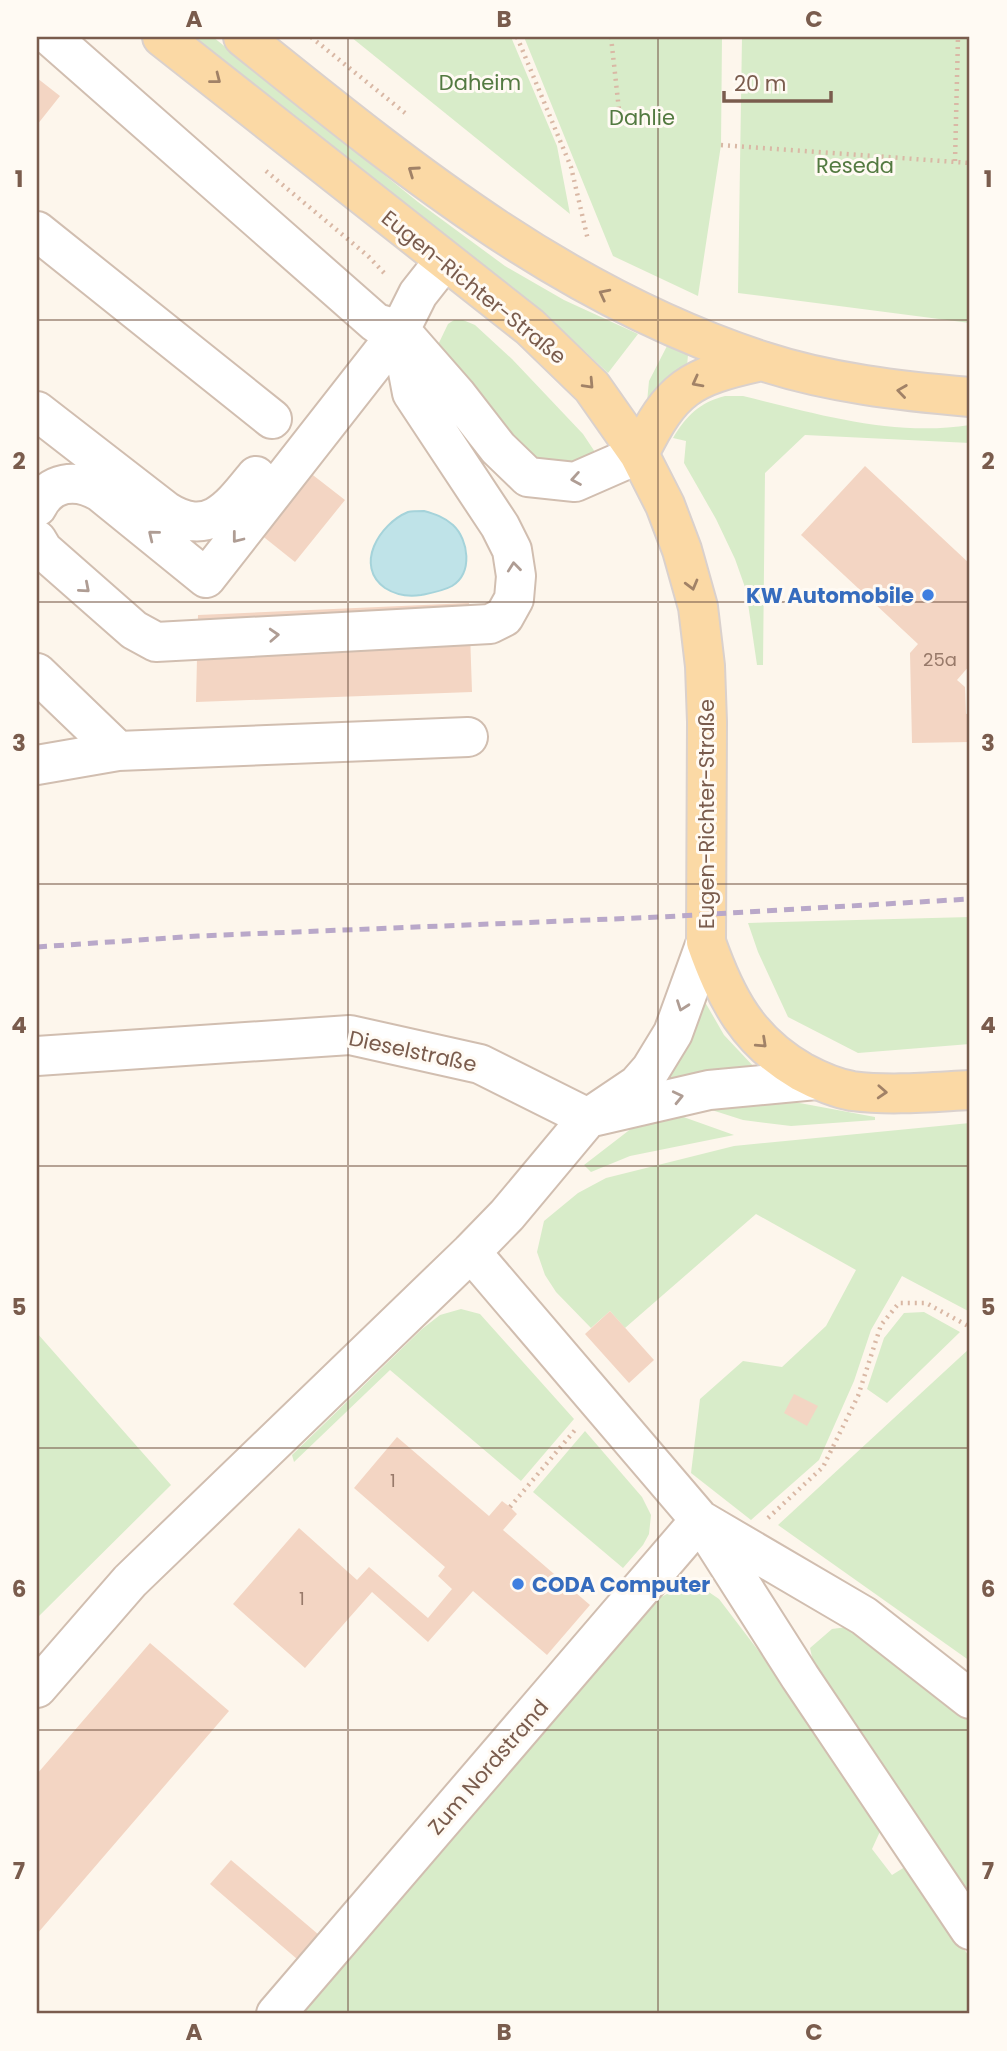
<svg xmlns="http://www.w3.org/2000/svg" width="1007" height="2051" font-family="Poppins,sans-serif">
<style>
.green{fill:#d8ecc9}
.water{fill:#bfe3e8;stroke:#a5d3da;stroke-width:2}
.building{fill:#f3d5c3}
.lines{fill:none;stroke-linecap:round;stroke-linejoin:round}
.minor-casing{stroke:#d1beb0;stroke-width:42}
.major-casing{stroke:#dad1cd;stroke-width:42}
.path{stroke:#d9b8a5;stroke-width:4.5;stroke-dasharray:2 5;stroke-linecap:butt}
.minor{stroke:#fff;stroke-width:38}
.major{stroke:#fbd9a5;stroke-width:38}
.rail{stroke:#b9a8c9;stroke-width:5;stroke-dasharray:10 7;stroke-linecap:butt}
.oneway{stroke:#a18267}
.oneway2{stroke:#af9d94}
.grid{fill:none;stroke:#7a5c4d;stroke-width:2;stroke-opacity:0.55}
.shop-dot{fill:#3f7fe0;stroke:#fffaf3;stroke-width:2.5}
.labels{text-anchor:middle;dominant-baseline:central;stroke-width:6;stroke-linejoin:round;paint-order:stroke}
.number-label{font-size:18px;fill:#987a6a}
.park-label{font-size:21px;fill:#537a41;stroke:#fffaf3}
.street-label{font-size:21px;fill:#7a5c4d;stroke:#fffaf3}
.shop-label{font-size:21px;font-weight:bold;fill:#366cbe;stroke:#fffaf3;text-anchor:end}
.neatline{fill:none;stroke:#7a5c4d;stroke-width:2.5}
.grid-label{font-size:23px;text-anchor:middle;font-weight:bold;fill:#7a5c4d}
</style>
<rect width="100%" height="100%" fill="#fdf6ec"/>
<path class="green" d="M192 37H213L418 202 505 266 564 300 638 334 608 373 559 327Z
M351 37H511L557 146 570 214Z
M524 37H722L721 145 698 296 613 256Z
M742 37H970V323L738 293Z
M454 320H463L475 325 512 359 583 434 595 452 564 466 536 464 436 349 448 324Z
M667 346 688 355 687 366C669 374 659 386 647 402L649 381Z
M725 396H743C818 414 893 437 970 425V443L805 435 765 473 763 665H757L746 590 735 559 716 519 684 463 686 441 673 438C686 416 700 402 725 396Z
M970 917V1044L858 1053 788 1017 758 952 748 923Z
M705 1002 724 1035 755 1068 662 1085 700 1004Z
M778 1099 875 1117V1120L791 1126 743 1120 696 1105Z
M675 1114 734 1135 630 1156 591 1172 584 1165 632 1128Z
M970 1123V1312L902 1276 871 1330 854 1381 819 1460 751 1520 691 1473 700 1399 743 1361 782 1367 826 1326 856 1270 756 1214 625 1328 610 1311 591 1328 556 1292 545 1275 537 1252 544 1221 578 1193 606 1178 734 1146Z
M461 1309 480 1314 574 1419 521 1481 390 1370 294 1462 292 1455 422 1329 440 1315Z
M924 1312 960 1332 887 1403 867 1389 884 1338 904 1313Z
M37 1333 171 1485 37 1618Z
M970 1348V1661L778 1525Z
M585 1431 642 1497 651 1515 649 1534 643 1545 623 1568 533 1492Z
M697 1584 719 1599 803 1709 883 1825 872 1849 892 1875 908 1865 970 1958V2014H299L661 1597 675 1590Z
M847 1627 970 1721V1896L814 1666 810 1648 832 1629Z"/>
<path class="water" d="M424 511C435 514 444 517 453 525 469 540 473 573 452 586 443 591 431 593 421 595 408 597 396 595 385 588 354 566 379 524 408 512 412 511 419 511 424 511Z"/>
<path class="building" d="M37 78 60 96 37 125Z
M865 466 970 564V665L957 680 965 687 966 714 970 713V742L912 743 910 653 918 644 801 535Z
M309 472 345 500 295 562 260 534Z
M469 603 472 692 196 702 198 615Z
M610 1311 654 1360 629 1383 585 1334Z
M794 1394 818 1406 807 1426 784 1413Z
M397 1437 489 1516 502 1501 510 1507 517 1514 503 1530 590 1605 547 1655 473 1591 428 1642 372 1592 305 1668 233 1604 299 1528 357 1580 369 1567 428 1618 452 1589 438 1576 445 1567 354 1488Z
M150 1643 229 1711 37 1934V1774Z
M231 1860 319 1935 297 1959 210 1884Z"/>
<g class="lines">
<g class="minor-casing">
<path id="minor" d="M51 37 376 323 400 330 456 394 498 448 528 477 575 482 639 454
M37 231 272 419
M37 411 166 511C209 538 230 508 256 476
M37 507C50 481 76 478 100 492L206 578 400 330 418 294 444 261
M37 540 43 550 134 630 156 642 490 624 504 617 514 599 516 576 512 550 500 526 412 393 400 330
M37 673 118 751 468 737
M37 765 118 751
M37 1056 350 1035 480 1064 588 1118 709 1090 816 1080
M700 1520 800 1677 970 1930
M702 1521 864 1616 970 1699
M37 1688 130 1581 471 1252 507 1215 588 1118 637 1085 651 1069 673 1033 706 942
M276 2014 700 1520 471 1252"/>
</g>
<g class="major-casing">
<path id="major" d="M162 37 530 327 592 387 639 454 665 505 682 550 698 607 705 666 707 722 706 942C726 999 748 1041 802 1072 817 1080 835 1088 852 1091 891 1096 931 1092 970 1090
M243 37C405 167 560 295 762 361 829 383 900 391 970 397
M639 454C672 387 689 377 762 361"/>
</g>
<path class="path" d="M311 37 405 113
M517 37 571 167 588 240
M611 37 619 110
M721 145 970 163
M955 161 958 37
M266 171 368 256 386 275
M510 1507 575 1430
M768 1518 823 1467 858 1396 881 1325 899 1303H926L970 1327"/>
<use href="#minor" class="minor"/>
<use href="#major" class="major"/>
<path class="rail" d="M37 947 198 936 661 917 970 899"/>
</g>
<defs><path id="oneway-chevron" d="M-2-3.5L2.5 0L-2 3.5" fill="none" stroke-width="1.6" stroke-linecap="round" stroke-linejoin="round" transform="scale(1.75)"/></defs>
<g class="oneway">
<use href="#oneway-chevron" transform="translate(216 79) rotate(38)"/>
<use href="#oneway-chevron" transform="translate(413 171) rotate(-145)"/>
<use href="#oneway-chevron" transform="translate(604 294) rotate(-153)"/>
<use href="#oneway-chevron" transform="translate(697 382) rotate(152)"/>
<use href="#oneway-chevron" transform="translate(589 384) rotate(47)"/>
<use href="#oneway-chevron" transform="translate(902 391) rotate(-172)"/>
<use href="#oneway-chevron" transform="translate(692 585) rotate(75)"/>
<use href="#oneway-chevron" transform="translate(762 1043) rotate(43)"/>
<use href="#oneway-chevron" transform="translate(882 1092) rotate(3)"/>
</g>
<g class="oneway2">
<use href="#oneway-chevron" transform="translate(576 479) rotate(170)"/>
<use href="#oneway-chevron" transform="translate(153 535) rotate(-141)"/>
<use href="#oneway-chevron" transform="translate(237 538) rotate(128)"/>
<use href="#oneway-chevron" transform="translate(514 567) rotate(-96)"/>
<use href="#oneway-chevron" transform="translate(85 588) rotate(41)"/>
<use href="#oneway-chevron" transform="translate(274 635) rotate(-3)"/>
<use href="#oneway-chevron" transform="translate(682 1006) rotate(110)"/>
<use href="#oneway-chevron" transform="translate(678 1097) rotate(-13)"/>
</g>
<path class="grid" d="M348 37V2014M658 37V2014M37 320H970M37 602H970M37 884H970M37 1166H970M37 1448H970M37 1730H970"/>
<g class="shop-dot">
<circle cx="928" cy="595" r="7"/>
<circle cx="518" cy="1584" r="7"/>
</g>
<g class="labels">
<g class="number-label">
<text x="940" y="659">25a</text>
<text x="393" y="1480">1</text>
<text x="302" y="1598">1</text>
</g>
<g class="park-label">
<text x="480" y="82">Daheim</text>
<text x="642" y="117">Dahlie</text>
<text x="855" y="165">Reseda</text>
</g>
<g class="street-label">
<text transform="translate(474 287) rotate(39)">Eugen-Richter-Straße</text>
<text transform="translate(706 814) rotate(-90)">Eugen-Richter-Straße</text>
<text transform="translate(413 1051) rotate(12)">Dieselstraße</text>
<text transform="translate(488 1767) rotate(-49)">Zum Nordstrand</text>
</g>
<g class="shop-label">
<text x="914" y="595">KW Automobile</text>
<text x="532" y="1584" text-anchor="start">CODA Computer</text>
</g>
</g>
<rect width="1007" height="2051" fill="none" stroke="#fffaf3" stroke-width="77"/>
<path d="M724 91v10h107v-10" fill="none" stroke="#7a5c4d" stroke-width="3.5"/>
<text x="734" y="91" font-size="21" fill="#7a5c4d" stroke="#fffaf3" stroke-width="5" paint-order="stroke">20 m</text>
<rect x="38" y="38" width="930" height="1974" class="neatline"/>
<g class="grid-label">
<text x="194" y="27">A</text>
<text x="504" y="27">B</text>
<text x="814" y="27">C</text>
<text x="19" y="187">1</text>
<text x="988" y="187">1</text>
<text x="19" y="469">2</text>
<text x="988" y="469">2</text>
<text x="19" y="751">3</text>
<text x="988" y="751">3</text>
<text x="19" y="1033">4</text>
<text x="988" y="1033">4</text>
<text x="19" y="1315">5</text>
<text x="988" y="1315">5</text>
<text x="19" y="1597">6</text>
<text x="988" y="1597">6</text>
<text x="19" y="1879">7</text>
<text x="988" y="1879">7</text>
<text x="194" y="2040">A</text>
<text x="504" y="2040">B</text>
<text x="814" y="2040">C</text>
</g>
</svg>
